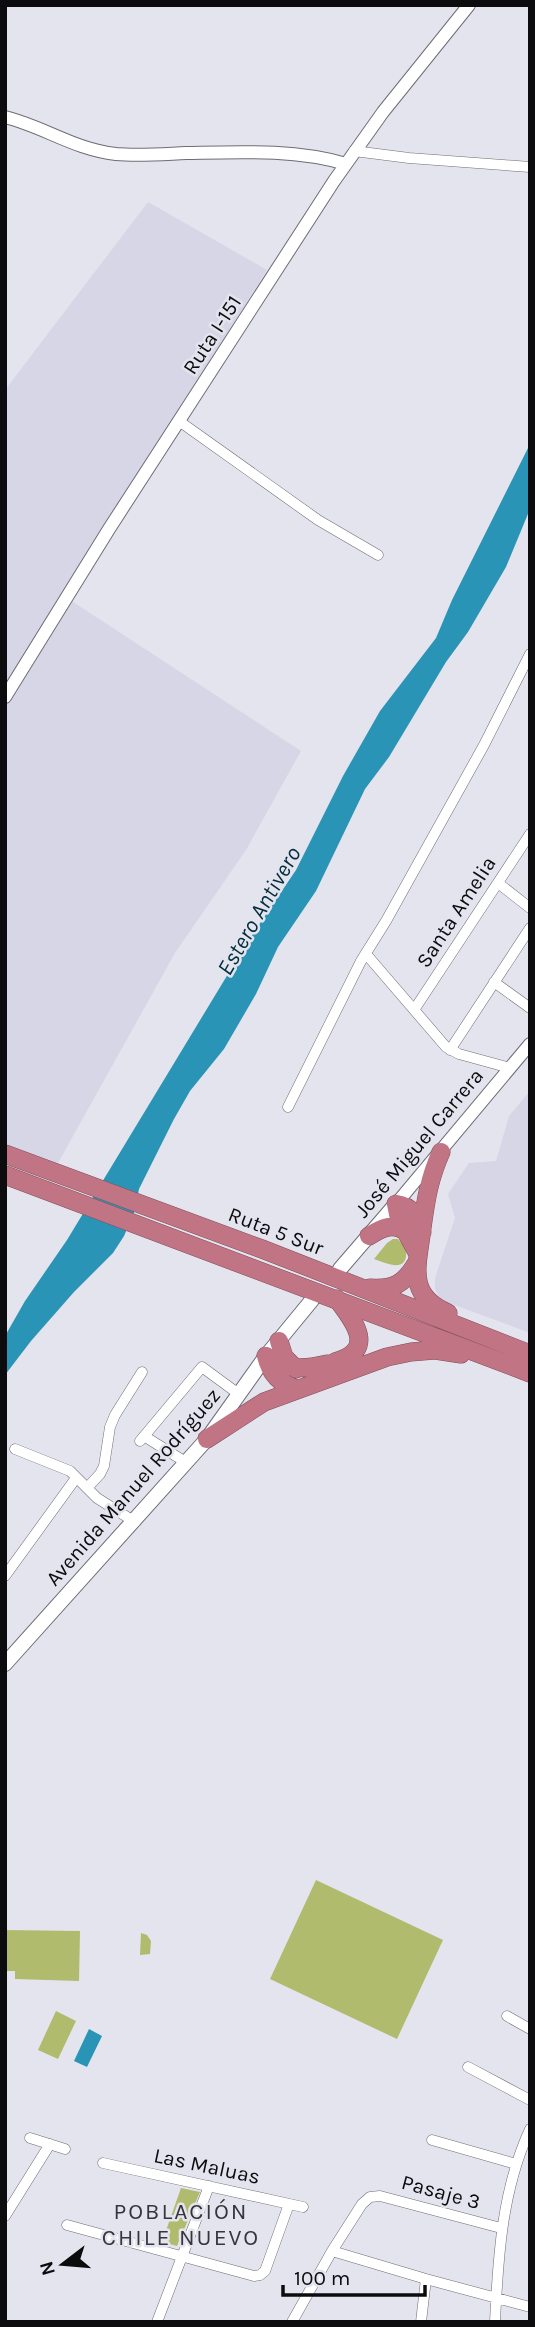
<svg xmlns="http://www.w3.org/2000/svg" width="535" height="2327" font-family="Karla,sans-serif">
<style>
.built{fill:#d7d6e7}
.green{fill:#b1bb6e}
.water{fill:#2a94b6}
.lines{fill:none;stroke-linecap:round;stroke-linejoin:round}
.minor-casing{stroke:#6e6d76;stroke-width:11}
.tertiary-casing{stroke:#6e6d76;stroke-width:14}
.secondary-casing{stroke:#6e6d76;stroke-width:16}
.motorway-casing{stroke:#814f5b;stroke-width:19}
.minor{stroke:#fff;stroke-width:10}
.tertiary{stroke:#fff;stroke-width:12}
.secondary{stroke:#fff;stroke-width:14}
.motorway{stroke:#c07484;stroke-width:18}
.labels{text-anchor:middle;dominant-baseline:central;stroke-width:5;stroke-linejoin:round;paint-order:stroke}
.street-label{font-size:21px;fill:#0c0b0e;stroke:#e4e4ee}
.water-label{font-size:23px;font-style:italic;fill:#002e3d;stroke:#e4e4ee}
.neighbourhood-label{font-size:23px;letter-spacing:2px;fill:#36353d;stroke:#e4e4ee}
</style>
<rect width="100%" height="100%" fill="#e4e4ee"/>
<path class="built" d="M148 202 267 270 64 596 301 751 246 850 175 953 58 1163 5 1144V390Z
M530 1091V1333L441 1300 435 1289V1278L455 1218 448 1194 469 1163 496 1161 509 1116Z"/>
<path class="green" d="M393 1239H398L406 1248C409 1274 388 1264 374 1259L387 1243Z
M316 1880 443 1940 397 2039 270 1979Z
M5 1930 80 1931 79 1981 15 1979V1971H5Z
M141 1933 147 1935 151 1941 150 1954 140 1955Z
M56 2011 76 2021 58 2059 38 2050Z
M181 2188 200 2192 177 2246 162 2242Z"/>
<path class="water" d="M530 444V509L506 567 468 632 446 662 389 757 365 789 316 891 278 947 256 994 224 1049 190 1091 174 1119 139 1189 134 1213 124 1236 113 1253 74 1292 31 1341 5 1375V1336L25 1301 67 1240 248 941 296 870 343 776 380 711 436 638 452 600Z
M89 2029 102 2036 87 2067 74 2061Z"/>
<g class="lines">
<g class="minor-casing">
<path id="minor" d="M354 151 409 158 530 167
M179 421 318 520 378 555
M498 883 530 908
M366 954 446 1047 459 1054 510 1068
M494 982 530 1008
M414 1010 530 834
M450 1050 530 928
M288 1107 361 961 386 921 484 745 530 654
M144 1436 187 1463
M140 1441 202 1367 240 1395
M15 1449 70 1471 97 1498 135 1522
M87 1488 100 1474 104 1466 110 1427 115 1415 142 1372
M5 1576 76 1478
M507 2016 530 2029
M468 2067 530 2100
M30 2138 65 2149
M432 2140 516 2164
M103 2163 303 2207
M5 2216 50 2144
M67 2225 254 2276 260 2275 265 2271 289 2204
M332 2251 426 2279 530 2307
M157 2322 209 2186
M292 2322 332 2251 362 2204 370 2197 380 2196 501 2228
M421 2322 426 2279
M495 2322C498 2256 502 2190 530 2129"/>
</g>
<g class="tertiary-casing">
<path id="tertiary" d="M5 117C45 127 73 149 116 154 139 156 163 154 186 153 239 152 295 149 346 164
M5 697 109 529 334 181 383 112 469 5
M396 1204 530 1044"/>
</g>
<g class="secondary-casing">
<path id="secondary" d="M340 1269 396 1204
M5 1664 207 1439 266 1356 312 1300"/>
</g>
<g class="motorway-casing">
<path id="motorway" d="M441 1152C429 1179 426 1199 422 1228 418 1264 405 1295 448 1313
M5 1154 262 1249 530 1354
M5 1175 530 1373
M369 1236C383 1227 394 1222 408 1233
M418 1254 399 1219 396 1204C411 1206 419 1217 422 1232
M370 1288C393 1290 404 1284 416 1264
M279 1341 284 1357 296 1369
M266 1356C290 1370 301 1370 327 1364
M266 1356C270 1373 280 1384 297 1389
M335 1362C378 1350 353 1320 337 1299
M207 1439 264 1402 387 1357 411 1352 435 1350 461 1354"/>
</g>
<use href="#minor" class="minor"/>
<use href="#tertiary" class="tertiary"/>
<use href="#secondary" class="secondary"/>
<use href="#motorway" class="motorway"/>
</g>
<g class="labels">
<g class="street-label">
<text transform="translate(212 335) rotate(-57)">Ruta I-151</text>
<text transform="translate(456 912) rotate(-57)">Santa Amelia</text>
<text transform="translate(419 1143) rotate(-50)">José Miguel Carrera</text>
<text transform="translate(276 1231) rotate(21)">Ruta 5 Sur</text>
<text transform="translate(133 1487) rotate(-49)">Avenida Manuel Rodríguez</text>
<text transform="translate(207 2166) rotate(12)">Las Maluas</text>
<text transform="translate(441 2192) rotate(15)">Pasaje 3</text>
</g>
<g class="water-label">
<text transform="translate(259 911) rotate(-60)">Estero Antivero</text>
</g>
<g class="neighbourhood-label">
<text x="181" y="2211">POBLACIÓN<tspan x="181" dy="26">CHILE NUEVO</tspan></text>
</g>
</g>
<rect width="535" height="2327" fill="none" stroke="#0c0b0e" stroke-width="14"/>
<g transform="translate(63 2264) rotate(254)" stroke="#e4e4ee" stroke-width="5" paint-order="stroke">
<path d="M0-5L12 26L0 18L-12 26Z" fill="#0c0b0e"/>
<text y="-10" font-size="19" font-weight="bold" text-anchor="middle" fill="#0c0b0e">N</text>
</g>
<path d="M283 2285v10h142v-10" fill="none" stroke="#0c0b0e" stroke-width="3.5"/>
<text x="294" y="2285" font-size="21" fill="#0c0b0e" stroke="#e4e4ee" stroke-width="5" paint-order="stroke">100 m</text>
</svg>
